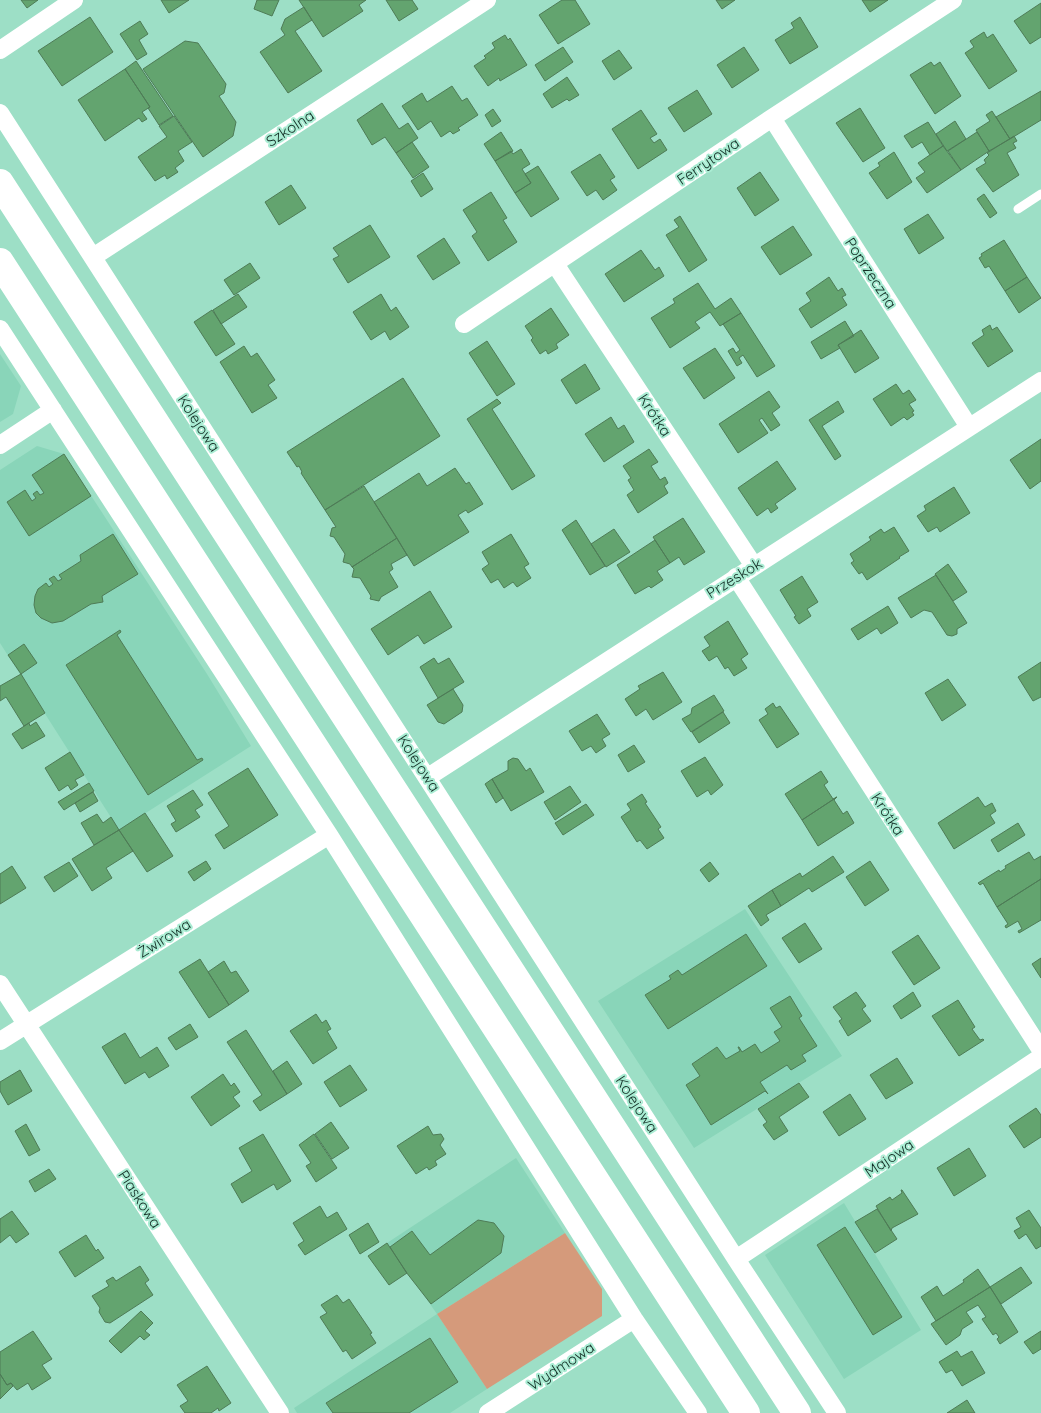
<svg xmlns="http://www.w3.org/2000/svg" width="1041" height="1413" font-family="Quicksand,sans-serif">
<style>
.built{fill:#89d5b9}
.green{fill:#d59a7b}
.building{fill:#63a46f;stroke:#4e7b56}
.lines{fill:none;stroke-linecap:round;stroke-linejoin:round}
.lane{stroke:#fff;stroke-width:9}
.street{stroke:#fff;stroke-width:18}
.highway{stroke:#fff;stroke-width:28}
.labels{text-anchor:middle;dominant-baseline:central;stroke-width:4;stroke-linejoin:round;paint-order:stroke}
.street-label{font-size:15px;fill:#122d24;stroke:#a9ecd3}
</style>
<rect width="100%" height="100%" fill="#9ddfc6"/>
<path class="built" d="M0 354 21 386 13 414 0 422Z
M37 446 64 454 207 674 251 746 119 830 0 643V470Z
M745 909 842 1056 694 1148 598 1001Z
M516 1158 565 1233 437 1314 487 1389 450 1413H297L294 1408 437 1314 387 1243Z
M844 1203 921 1330 844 1379 765 1255Z"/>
<path class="green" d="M565 1233 602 1289V1316L487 1389 437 1314Z"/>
<path class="building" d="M21 0H38L27 8Z
M161 0H189L169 13Z
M257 0H279L272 16 254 9Z
M299 0H366L359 5 363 11 323 37Z
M386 0H412L418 9 399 21Z
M562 0H575L590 24 558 44 539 15Z
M716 0H735L722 9Z
M862 0H888L870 12Z
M1041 3V37L1030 44 1014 21Z
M304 7 312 20 295 31 322 71 288 93 260 52 285 35 281 29 285 19Z
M90 17 113 52 62 86 38 51Z
M800 17 818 47 790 64 775 40 794 28 791 23Z
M140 21 148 34 139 40 147 54 137 60 120 34Z
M984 32 987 38 993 34 1017 71 989 89 965 53 974 47 970 41Z
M505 35 508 40 510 38 527 65 500 81 499 78 488 86 474 66 486 58 484 56 495 48 492 43Z
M185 41 198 43 226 84 224 93 219 96 236 122 233 136 203 157 143 69Z
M563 47 573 62 545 81 535 65Z
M744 47 759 70 732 88 717 65Z
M619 50 632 68 614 80 602 61Z
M136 61 173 116 159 125 148 108 150 107 125 69Z
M931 62 934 66 940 62 961 96 935 114 910 75Z
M125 69 150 107 142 112 147 119 142 122 139 118 105 141 78 100Z
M567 77 579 95 569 101 567 99 552 108 543 94Z
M452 86 462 101 467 98 478 115 458 128 460 130 453 134 450 131 441 137 431 121 418 130 402 106 422 93 427 102Z
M697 90 712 114 684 132 668 108Z
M1041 91V120L1010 139 996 117Z
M382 103 399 129 408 123 418 138 396 153 385 137 372 145 357 120Z
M860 108 885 148 863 162 836 123Z
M493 109 501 121 492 127 485 115Z
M641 110 657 134 650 138 654 143 660 139 667 150 638 169 612 129Z
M992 111 1010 139 989 151 976 130 990 121 986 115Z
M174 116 192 142 178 151 184 161 175 168 178 172 167 179 165 175 155 181 138 157 167 137 159 126Z
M955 121 966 139 947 151 936 134Z
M928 122 943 146 930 155 922 142 912 148 904 136Z
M501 132 513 151 495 161 484 144Z
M977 132 989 151 961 170 948 151Z
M1014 136 1017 141 1013 143 1016 148 1007 153 1019 175 993 192 976 169 986 163 984 160 989 155 987 153Z
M412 142 429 167 413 178 396 153Z
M943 146 961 170 927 193 916 178 925 172 918 163Z
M521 149 530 164 522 169 531 183 515 193 495 161 511 151 513 154Z
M894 152 912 182 887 199 869 173 880 166 878 163Z
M600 154 615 177 610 180 617 190 603 200 596 190 587 196 571 172Z
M538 166 559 199 531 217 515 193 531 183 525 174Z
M760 172 779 200 755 216 737 188Z
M423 173 433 189 421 197 411 181Z
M291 185 306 208 279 225 265 202Z
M491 192 507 218 503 220 517 242 488 261 472 236 477 232 463 210Z
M984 194 997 213 990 218 977 199Z
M928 214 944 238 919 254 904 229Z
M680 216 707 260 689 272 666 235 679 227 674 220Z
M370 225 390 257 348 283 333 259 339 256 333 248Z
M793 226 812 255 780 275 761 247Z
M444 238 460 263 433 280 417 256Z
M1004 240 1027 277 1005 291 989 266 985 268 979 258 982 256 981 254Z
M641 250 655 270 659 267 664 276 624 302 605 274Z
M250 263 260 278 234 295 224 280Z
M829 277 838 291 842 288 846 295 842 297 847 305 811 328 799 309 811 301 806 293Z
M1027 277 1041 298 1019 313 1005 291Z
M698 283 715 309 731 298 741 313 720 326 710 312 695 322 700 328 670 348 651 318 675 303 673 299Z
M238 294 247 307 221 324 213 310Z
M381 294 391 311 396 307 409 327 390 340 385 331 371 340 353 312Z
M551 308 569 335 556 344 558 348 548 354 546 350 540 354 531 340 533 338 525 326Z
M212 310 235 344 216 356 194 322Z
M741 313 775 366 757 377 743 355 739 358 742 363 737 366 728 351 733 348 736 353 740 350 723 324Z
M845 321 854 336 838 345 840 348 821 359 811 342Z
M990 325 992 330 997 327 1013 351 988 367 972 343 984 335 982 330Z
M861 330 879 358 855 373 838 345Z
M487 341 515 384 497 396 469 353Z
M244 346 251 357 257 353 275 380 268 385 277 398 252 413 220 362Z
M715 348 735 378 704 399 683 368Z
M585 364 600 389 576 404 561 380Z
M403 378 440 436 325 510 301 473 302 472 299 466 297 467 287 452Z
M896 384 903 394 909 390 916 400 909 404 914 411 912 412 914 415 907 420 904 417 891 426 873 399Z
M769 391 780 407 772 413 780 425 771 431 762 418 759 420 768 433 738 453 719 424Z
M497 399 501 403 492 409 535 476 512 490 467 419Z
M838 401 844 412 822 426 841 456 835 460 809 420Z
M611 417 618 429 624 425 634 442 604 462 585 434Z
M1041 439V481L1030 489 1010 460Z
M649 449 658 462 651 466 660 480 665 477 668 483 664 486 668 493 638 513 627 495 634 490 628 480 631 478 623 466Z
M64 454 91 496 29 536 7 502 25 490 32 501 36 498 33 494 37 491 40 495 44 493 32 475Z
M777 461 796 489 775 504 778 508 771 513 768 508 757 516 738 488Z
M455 468 466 484 469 482 483 504 468 513 466 510 458 515 469 532 414 566 374 502 419 473 427 486Z
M364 486 397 538 352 567 350 564 343 562 345 554 334 537 330 536 332 528 336 527 325 510Z
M954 487 970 513 940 532 937 527 928 532 917 516 926 510 924 506Z
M683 518 705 552 684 565 679 557 670 563 653 537Z
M576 520 605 566 590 575 562 530Z
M894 527 909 551 899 557 900 558 867 580 862 572 859 574 851 563 854 561 850 554 871 540 869 537 881 529 884 533Z
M614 529 630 552 606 567 591 544Z
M113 534 138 574 102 596 103 602 91 604 63 621 52 623 41 618 36 613 34 605 35 596 38 589 46 583 49 587 53 584 49 579 54 576 58 581 62 579 59 575 81 561 80 555Z
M511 534 529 564 524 567 531 578 517 587 513 582 504 588 498 579 491 583 482 569 489 564 482 552Z
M397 538 407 555 391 564 393 569 389 572 398 587 381 597 379 601 370 599 371 596 360 578 352 577 354 569 352 567Z
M655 540 670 563 657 571 663 580 651 588 649 586 635 594 617 565Z
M948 564 967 592 953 601 935 574Z
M936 575 967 623 957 629V634L952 636 947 635 932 612 924 610 911 618 898 598Z
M802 576 818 602 807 609 811 616 799 624 794 617 796 616 780 590Z
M430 591 452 627 424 644 418 635 388 655 371 629Z
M888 606 898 623 881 634 877 628 858 640 851 629Z
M728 621 748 654 741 659 747 668 734 676 728 667 725 669 717 656 709 661 702 651 710 646 704 637Z
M120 630 121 632 117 635 197 760 202 758 203 760 148 795 66 665Z
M24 644 37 663 21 674 8 655Z
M434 658 438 664 449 658 464 682 438 698 420 667Z
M1041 662V697L1033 701 1018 677Z
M663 672 682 702 653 720 646 709 636 716 625 699 640 689 638 686Z
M21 674 45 713 24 726 6 697 0 701V686Z
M948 679 966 705 942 721 925 693Z
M453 689 463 705 462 712 444 724 438 722 427 705Z
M714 695 724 711 691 732 682 719 691 714 692 708Z
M773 703 776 708 780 706 799 734 777 748 759 720 768 714 765 709Z
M723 712 730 723 699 743 692 732Z
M597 714 610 734 602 739 606 746 596 753 591 746 582 751 569 731Z
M36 722 45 736 22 749 12 734 29 723 30 726Z
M634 745 645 762 628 772 618 755Z
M70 752 84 775 75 780 78 785 71 790 68 785 59 791 45 768Z
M705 757 723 785 711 795 708 790 697 797 681 771Z
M513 758 518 759 526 771 530 768 544 792 511 811 492 779 508 770V761Z
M248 768 278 815 224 849 215 835 229 826 208 793Z
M821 771 828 782 824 785 833 799 837 797 802 820 785 794Z
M492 779 503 798 496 803 485 784Z
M89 783 94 791 64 810 58 802Z
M570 786 581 802 555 820 544 802Z
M193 790 203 805 195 810 200 817 176 832 171 824 176 821 167 806Z
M93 792 98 801 80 812 75 803Z
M642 794 647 802 645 803 661 827 658 829 664 838 647 849 640 840 637 842 621 817 631 810 627 804Z
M837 797 834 800 843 814 847 811 854 823 818 846 802 820Z
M978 797 985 807 992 803 996 811 990 815 995 823 954 849 938 823Z
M586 804 594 815 563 835 555 823Z
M145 813 173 856 147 872 119 830Z
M97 814 103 823 111 817 119 830 94 845 81 823Z
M1018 823 1025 835 998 852 991 840Z
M119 830 133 851 106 868 112 878 92 891 72 859Z
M1029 852 1034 860 1041 856V879L997 907 983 883 980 885 978 883 999 870 1000 872 1006 868 1005 866Z
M833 856 844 872 812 892 809 888 781 906 772 890 800 873 802 877Z
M206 861 211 869 194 881 188 872Z
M870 861 889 890 865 906 846 877Z
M69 862 78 876 54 892 44 877Z
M710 862 719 874 709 882 700 870Z
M12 866 26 888 0 904V874Z
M1041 879V920L1019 933 1018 931 1022 929 1018 921 1006 928 1005 926 1008 924 997 907Z
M772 890 781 906 766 915 769 920 761 926 748 906Z
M805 923 822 949 799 963 782 938Z
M746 934 767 966 668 1029 645 995 671 979 669 976 678 970 682 975Z
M918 935 940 968 914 985 892 952Z
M1041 958V978L1032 964Z
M200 959 229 1005 209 1018 179 972Z
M224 961 231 973 236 971 249 991 229 1005 208 972Z
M856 992 866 1006 862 1009 871 1021 848 1036 839 1021 842 1019 833 1007Z
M913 992 921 1006 901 1019 893 1006Z
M790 996 802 1016 799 1018 817 1046 802 1055 806 1061 791 1070 787 1065 760 1082 768 1094 765 1091 711 1125 686 1085 700 1076 692 1064 717 1047 726 1059 740 1051 738 1047H739L742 1052 755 1044 761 1053 780 1041 774 1032 782 1027 770 1008Z
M958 1000 975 1027 972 1029 980 1040 983 1039 984 1040 959 1056 932 1016Z
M316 1014 322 1023 326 1020 331 1029 327 1031 337 1048 313 1064 290 1031Z
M190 1024 198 1037 176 1050 168 1038Z
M246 1030 287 1094 260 1111 253 1101 262 1095 227 1042Z
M125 1033 140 1058 157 1047 169 1066 149 1078 145 1072 125 1084 102 1047Z
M897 1058 913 1083 886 1099 870 1075Z
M287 1061 302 1084 287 1094 273 1071Z
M350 1065 367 1090 340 1107 324 1082Z
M20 1070 32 1091 8 1105 0 1091V1082Z
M223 1074 231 1086 234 1083 240 1092 233 1097 240 1106 211 1126 191 1097Z
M799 1083 809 1097 779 1117 788 1131 774 1140 763 1125 767 1122 758 1109Z
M850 1094 866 1119 839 1136 823 1112Z
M1036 1108 1041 1115V1137L1024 1148 1009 1126Z
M331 1122 349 1148 332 1159 315 1134Z
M26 1124 40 1150 29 1156 15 1131Z
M428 1126 433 1135 441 1134 444 1139 440 1145 446 1154 435 1161 437 1165 429 1170 427 1167 416 1174 397 1146Z
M263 1134 291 1181 277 1190 274 1184 242 1203 231 1184 252 1171 239 1148Z
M314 1134 337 1168 316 1182 306 1166 311 1163 299 1145Z
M969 1148 986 1176 954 1196 937 1168Z
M49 1169 56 1179 35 1192 29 1181Z
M901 1190H902L918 1214 892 1228 891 1231 876 1206 890 1197 892 1200 902 1193Z
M320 1206 327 1218 337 1212 347 1229 305 1255 298 1245 304 1241 293 1223Z
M877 1209 897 1239 875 1253 855 1222Z
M1029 1210 1041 1228V1246L1036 1249 1026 1234 1019 1239 1014 1231 1021 1227 1016 1218Z
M12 1211 29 1234 16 1243 10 1235 0 1243V1219Z
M478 1220 494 1223 504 1236 501 1253 431 1304 406 1272 390 1247 412 1231 430 1255Z
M368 1223 379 1242 360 1254 349 1235Z
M845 1227 902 1317 873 1335 817 1245Z
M86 1235 96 1251 98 1249 104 1258 75 1277 59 1252Z
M387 1243 407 1273 389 1285 368 1256Z
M140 1266 149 1280 145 1283 153 1295 110 1323 105 1322 99 1312 100 1308 92 1296 109 1286 106 1281 113 1277 116 1281Z
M1021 1267 1032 1283 1001 1304 990 1287Z
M978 1269 990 1287 936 1321 921 1297 937 1286 943 1296 964 1282 963 1280Z
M990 1287 1018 1332 1000 1344 997 1339 999 1337 996 1333 993 1335 982 1319 986 1317 978 1305 966 1312 973 1322 962 1329 960 1335 946 1345 931 1324Z
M337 1295 343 1303 349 1299 372 1333 370 1334 376 1343 352 1359 346 1350 343 1352 320 1317 327 1313 321 1305Z
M141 1311 153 1323 145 1331 150 1335 144 1340 140 1336 121 1353 109 1341Z
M33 1331 52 1359 42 1365 51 1378 32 1390 28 1383 17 1390 11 1383 7 1385 0 1374V1352Z
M1041 1331V1349L1033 1354 1024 1342Z
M430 1338 458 1382 409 1413H333L326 1403Z
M957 1351 961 1357 972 1351 985 1373 962 1386 952 1370 946 1373 939 1362Z
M207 1366 231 1403 219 1411 218 1408 211 1413H185L180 1406 188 1401 177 1385Z
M0 1374 7 1385 11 1383 13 1386 0 1399Z
M967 1400 975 1413H947Z"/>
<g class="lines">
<path class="lane" d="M1018 209 1041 194"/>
<path class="street" d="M0 50 74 0
M0 113 736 1259 837 1413
M772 118 969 427
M93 257 487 0
M555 264 754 566
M464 324 772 118 953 0
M0 329 329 835 634 1319 698 1413
M0 445 53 410
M736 577 1041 1050
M428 777 1041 381
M0 984 280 1413
M0 1041 329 835
M736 1259 1041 1057
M488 1413 634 1319"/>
<path class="highway" d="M0 183 797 1413
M0 262 746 1413"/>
</g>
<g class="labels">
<g class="street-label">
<text transform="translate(290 128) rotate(-33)">Szkolna</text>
<text transform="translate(708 161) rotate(-34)">Ferrytowa</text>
<text transform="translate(871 273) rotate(57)">Poprzeczna</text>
<text transform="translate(655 415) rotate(57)">Krótka</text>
<text transform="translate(199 423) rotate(57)">Kolejowa</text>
<text transform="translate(734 578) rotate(-32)">Przeskok</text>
<text transform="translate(419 763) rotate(57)">Kolejowa</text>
<text transform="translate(888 814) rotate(57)">Krótka</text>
<text transform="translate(164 938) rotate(-32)">Żwirowa</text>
<text transform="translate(637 1104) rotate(57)">Kolejowa</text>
<text transform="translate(889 1158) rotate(-34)">Majowa</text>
<text transform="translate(140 1199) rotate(57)">Piaskowa</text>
<text transform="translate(561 1366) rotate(-33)">Wydmowa</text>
</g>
</g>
</svg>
